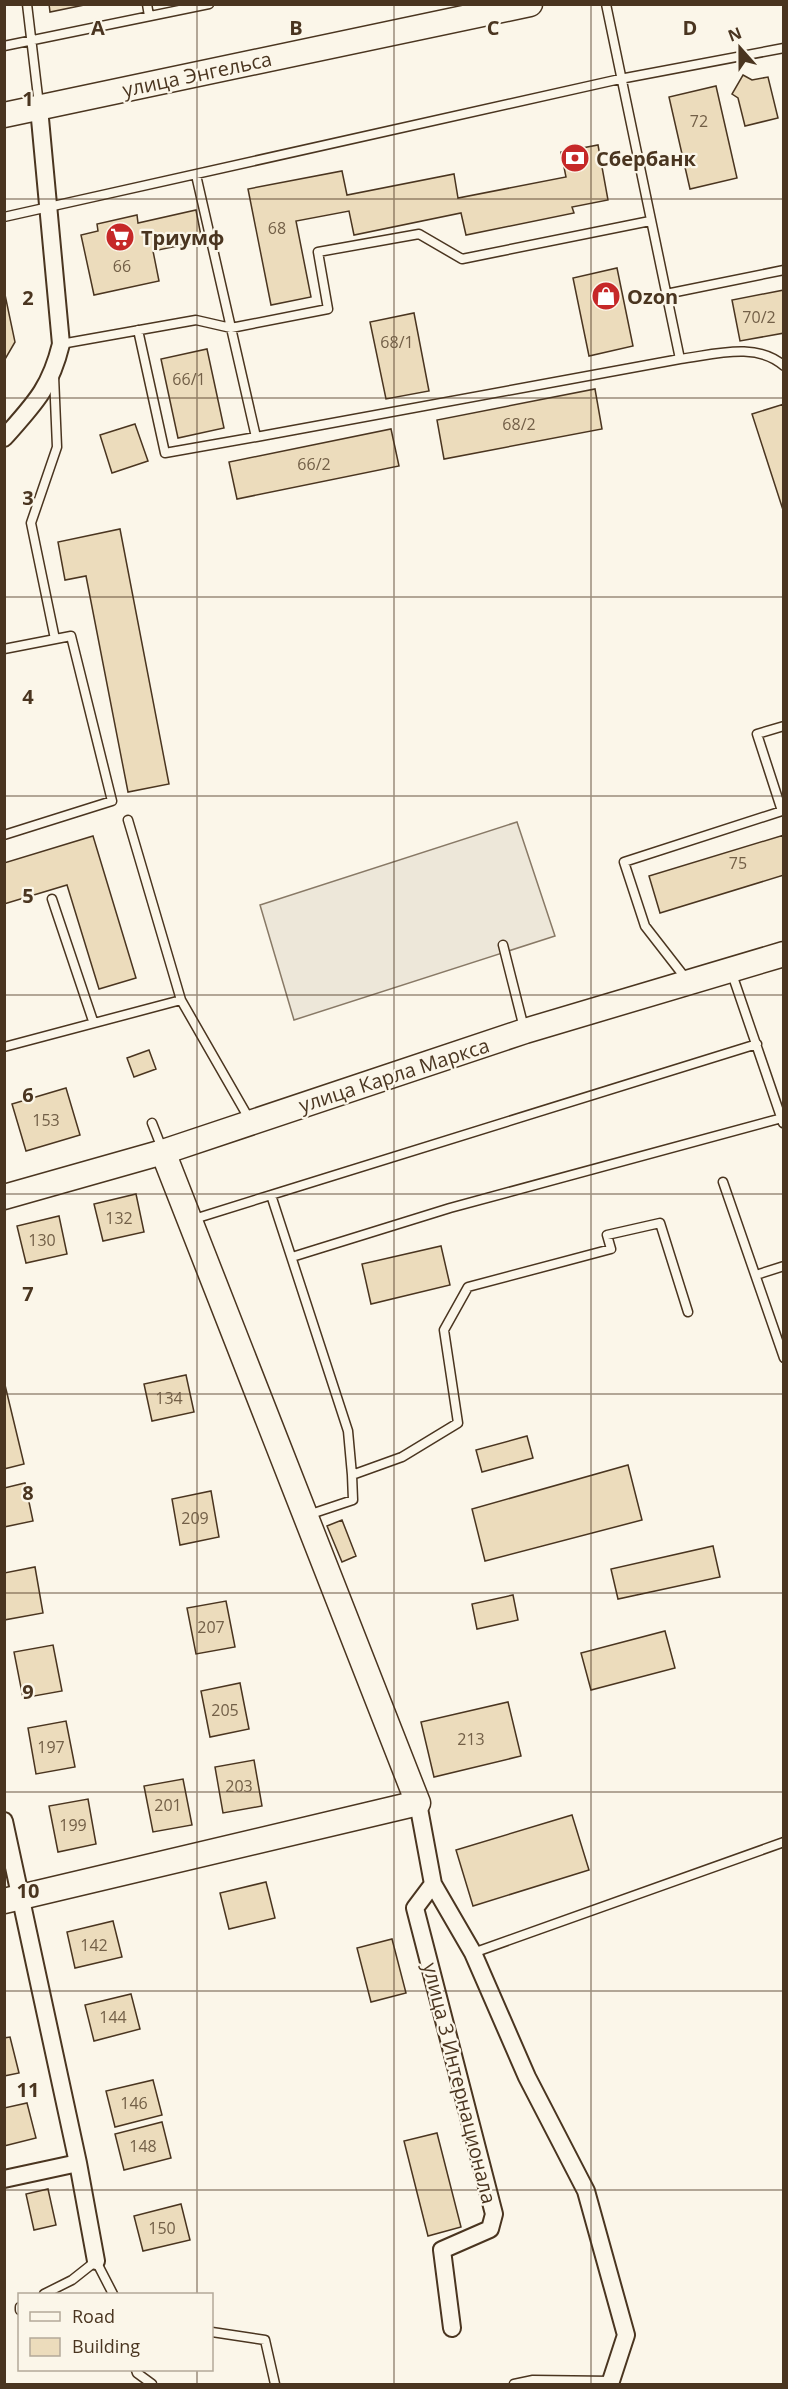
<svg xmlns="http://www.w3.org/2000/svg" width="788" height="2389" font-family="'Open Sans',sans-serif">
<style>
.parking{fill:#ede7d9;stroke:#887966;stroke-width:1.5}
.building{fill:#ecdcbc;stroke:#4a3520;stroke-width:1.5}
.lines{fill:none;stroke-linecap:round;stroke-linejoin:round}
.lane-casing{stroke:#4a3520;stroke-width:11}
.street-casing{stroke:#4a3520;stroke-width:20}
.secondary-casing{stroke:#4a3520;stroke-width:27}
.lane{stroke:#fbf6e9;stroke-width:8}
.street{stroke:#fbf6e9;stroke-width:16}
.secondary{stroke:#fbf6e9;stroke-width:24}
.grid{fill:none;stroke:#4a3520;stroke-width:1.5;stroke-opacity:0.55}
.labels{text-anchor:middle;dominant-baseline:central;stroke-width:4.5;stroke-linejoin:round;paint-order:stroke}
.number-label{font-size:16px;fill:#725f47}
.street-label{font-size:20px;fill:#4a3520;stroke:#fbf6e9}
.poi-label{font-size:20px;font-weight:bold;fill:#4a3520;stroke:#fbf6e9;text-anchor:start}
.grid-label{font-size:20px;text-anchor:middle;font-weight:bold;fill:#4a3520;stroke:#fbf6e9;stroke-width:4.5;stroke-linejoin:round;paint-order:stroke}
</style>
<rect width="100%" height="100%" fill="#fbf6e9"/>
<path class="parking" d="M517 822 555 936 294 1020 260 905Z"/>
<path class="building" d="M49 4H89L50 12Z
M743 75 752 80 768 77 778 118 745 126 738 98 732 94Z
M716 86 737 178 690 189 669 97Z
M598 145 608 200 572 207 574 213 466 235 461 213 354 235 349 211 296 221 311 297 271 305 248 189 342 171 347 195 454 174 458 198 566 177 561 152Z
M196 210 202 241 153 251 159 281 94 295 81 235 98 231 97 224 137 215 138 223Z
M617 268 633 346 589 356 573 278Z
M4 290 15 342 4 361Z
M784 290V333L740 341 732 300Z
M414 313 429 391 386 399 370 322Z
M207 349 224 428 178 438 161 359Z
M595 389 602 429 444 459 437 420Z
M784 404V513L752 414Z
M135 424 148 461 112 473 100 435Z
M391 429 399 466 237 499 229 462Z
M120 529 169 784 128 792 86 576 65 580 58 542Z
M784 835V875L660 913 649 876Z
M93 836 136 978 99 989 67 885 4 904V863Z
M149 1050 156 1069 134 1077 127 1058Z
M66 1088 80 1135 26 1151 12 1104Z
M136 1194 144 1232 103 1241 94 1204Z
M59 1216 67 1254 26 1263 17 1226Z
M441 1246 450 1285 371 1304 362 1264Z
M186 1375 194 1412 152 1421 144 1384Z
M5 1385 24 1464 4 1469V1385Z
M527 1436 533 1458 482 1472 476 1450Z
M628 1465 642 1520 485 1561 472 1509Z
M25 1483 33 1521 4 1527V1488Z
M211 1491 219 1537 180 1545 172 1499Z
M342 1520 356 1556 342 1562 327 1526Z
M713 1546 720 1577 618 1599 611 1569Z
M35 1567 43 1613 4 1620V1573Z
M513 1595 518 1620 477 1629 472 1604Z
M226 1601 235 1647 196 1654 187 1608Z
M665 1631 675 1668 591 1690 581 1653Z
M53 1645 62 1691 23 1698 14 1652Z
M240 1683 249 1729 210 1737 201 1691Z
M508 1702 521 1756 434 1777 421 1722Z
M66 1721 75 1767 36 1774 28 1728Z
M254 1760 262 1806 223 1813 215 1767Z
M183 1779 192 1825 153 1832 144 1786Z
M88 1799 96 1844 58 1852 49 1806Z
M572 1815 589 1870 473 1906 456 1850Z
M266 1882 275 1918 229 1929 220 1893Z
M113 1921 122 1957 75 1968 67 1932Z
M392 1939 406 1993 371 2002 357 1948Z
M131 1994 140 2029 94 2041 85 2005Z
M10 2037 19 2073 4 2076V2038Z
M153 2080 162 2115 115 2127 106 2091Z
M27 2103 36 2138 4 2146V2108Z
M162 2122 171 2158 124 2170 115 2134Z
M437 2133 461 2227 428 2236 404 2141Z
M48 2189 56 2225 34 2230 26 2194Z
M181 2204 190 2240 143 2251 134 2216Z"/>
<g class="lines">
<g class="lane-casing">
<path id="lane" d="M27 4 39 105
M147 4 149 16
M606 4 680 359C713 355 756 341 784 366
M4 46 209 4
M196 175 256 437 680 359
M4 217 620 79 784 48
M666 294 784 270
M138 330 165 453 256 437
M61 344 196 320 231 328 328 309 318 252 419 234 462 259 650 221
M54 376 57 447 31 523 55 639
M4 649 71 636 112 801 4 835
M128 820 181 1000 251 1122
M52 899 93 1021
M503 945 524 1028
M731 971 783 1123
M687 980 645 926 624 862 782 811 757 734 784 726
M4 1047 181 1000
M152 1123 163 1151
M723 1182 784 1358
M191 1220 271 1195
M292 1257 450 1208 782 1118
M756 1275 784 1266
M352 1475 348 1431 271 1195 757 1044
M308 1515 353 1500 352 1475 402 1457 458 1423 444 1330 468 1287 611 1249 607 1235 660 1223 688 1312
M473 1953 784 1842
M44 2294 72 2280 96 2261 113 2294
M20 2307V2310
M212 2332 265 2340 275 2384
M136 2370 137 2373 152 2384
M514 2384 533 2380 612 2381"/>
</g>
<g class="street-casing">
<path id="street" d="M4 438C34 404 50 389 61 344L39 108
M418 1803 433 1884 473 1953 527 2077 586 2191 626 2335 610 2384
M4 1821 78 2163 96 2261
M433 1884 415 1908 494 2214 490 2229 442 2250 452 2328
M4 2179 78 2163"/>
</g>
<g class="secondary-casing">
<path id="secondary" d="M4 115 530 4
M4 1197 163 1152 525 1031 784 954
M4 1901 418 1803 163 1152"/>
</g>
<use href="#lane" class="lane"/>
<use href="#street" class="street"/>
<use href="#secondary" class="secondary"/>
</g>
<path class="grid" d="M197 4V2294M394 4V2384M591 4V2384M4 199H784M4 398H784M4 597H784M4 796H784M4 995H784M4 1194H784M4 1394H784M4 1593H784M4 1792H784M4 1991H784M4 2190H784M197 2370V2384"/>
<defs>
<g id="bank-disc" transform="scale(1.5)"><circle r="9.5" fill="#c62828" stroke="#fbf6e9"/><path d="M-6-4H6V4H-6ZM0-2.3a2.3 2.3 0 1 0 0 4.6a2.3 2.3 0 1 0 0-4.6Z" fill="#fff"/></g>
<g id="supermarket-disc" transform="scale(1.5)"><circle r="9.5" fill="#c62828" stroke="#fbf6e9"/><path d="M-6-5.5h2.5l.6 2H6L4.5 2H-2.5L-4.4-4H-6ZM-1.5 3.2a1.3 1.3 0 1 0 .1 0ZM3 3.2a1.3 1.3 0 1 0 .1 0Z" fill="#fff"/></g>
<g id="shop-disc" transform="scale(1.5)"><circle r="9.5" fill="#c62828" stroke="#fbf6e9"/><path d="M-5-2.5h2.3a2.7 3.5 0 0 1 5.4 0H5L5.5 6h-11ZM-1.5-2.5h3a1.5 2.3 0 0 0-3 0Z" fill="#fff"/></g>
</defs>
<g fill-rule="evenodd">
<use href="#bank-disc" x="575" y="158"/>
<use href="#supermarket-disc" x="120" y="237"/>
<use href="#shop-disc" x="606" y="296"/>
</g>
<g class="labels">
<g class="number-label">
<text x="699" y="121">72</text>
<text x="277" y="228">68</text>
<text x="122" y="266">66</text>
<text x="759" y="317">70/2</text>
<text x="397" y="342">68/1</text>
<text x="189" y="379">66/1</text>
<text x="519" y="424">68/2</text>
<text x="314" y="464">66/2</text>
<text x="738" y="863">75</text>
<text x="46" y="1120">153</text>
<text x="119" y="1218">132</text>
<text x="42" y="1240">130</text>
<text x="169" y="1398">134</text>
<text x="195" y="1518">209</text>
<text x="211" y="1627">207</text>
<text x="225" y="1710">205</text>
<text x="471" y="1739">213</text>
<text x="51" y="1747">197</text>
<text x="239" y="1786">203</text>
<text x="168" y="1805">201</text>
<text x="73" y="1825">199</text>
<text x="94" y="1945">142</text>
<text x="113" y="2017">144</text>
<text x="134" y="2103">146</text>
<text x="143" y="2146">148</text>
<text x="162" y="2228">150</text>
</g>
<g class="street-label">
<text transform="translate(197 74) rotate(-12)">улица Энгельса</text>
<text transform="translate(394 1075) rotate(-18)">улица Карла Маркса</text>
<text transform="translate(460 2083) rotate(76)">улица 3 Интернационала</text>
</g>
<g class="poi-label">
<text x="596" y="158">Сбербанк</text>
<text x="141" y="237">Триумф</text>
<text x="627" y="296">Ozon</text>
</g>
</g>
<g class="grid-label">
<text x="98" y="35">A</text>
<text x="296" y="35">B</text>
<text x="493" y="35">C</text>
<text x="690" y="35">D</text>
<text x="28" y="106">1</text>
<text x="28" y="305">2</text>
<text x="28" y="505">3</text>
<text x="28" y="704">4</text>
<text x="28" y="903">5</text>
<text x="28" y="1102">6</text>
<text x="28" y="1301">7</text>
<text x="28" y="1500">8</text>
<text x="28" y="1699">9</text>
<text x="28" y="1898">10</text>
<text x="28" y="2097">11</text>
</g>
<rect width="788" height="2389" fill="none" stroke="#4a3520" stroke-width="12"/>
<rect x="18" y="2293" width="195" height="78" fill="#fbf6e9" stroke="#b4a999" stroke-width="1.5"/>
<rect x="30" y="2312" width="30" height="9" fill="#fbf6e9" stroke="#b4a999" stroke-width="1.5"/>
<text x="72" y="2323" font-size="18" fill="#4a3520">Road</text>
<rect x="30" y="2338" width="30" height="18" fill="#ecdcbc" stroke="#b4a999" stroke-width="1.5"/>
<text x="72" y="2353" font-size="18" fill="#4a3520">Building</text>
<g transform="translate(740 48) rotate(339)" stroke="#fbf6e9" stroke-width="4.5" paint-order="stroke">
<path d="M0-4.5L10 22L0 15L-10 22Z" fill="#4a3520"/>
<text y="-9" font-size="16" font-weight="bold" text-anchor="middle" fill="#4a3520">N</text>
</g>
</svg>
